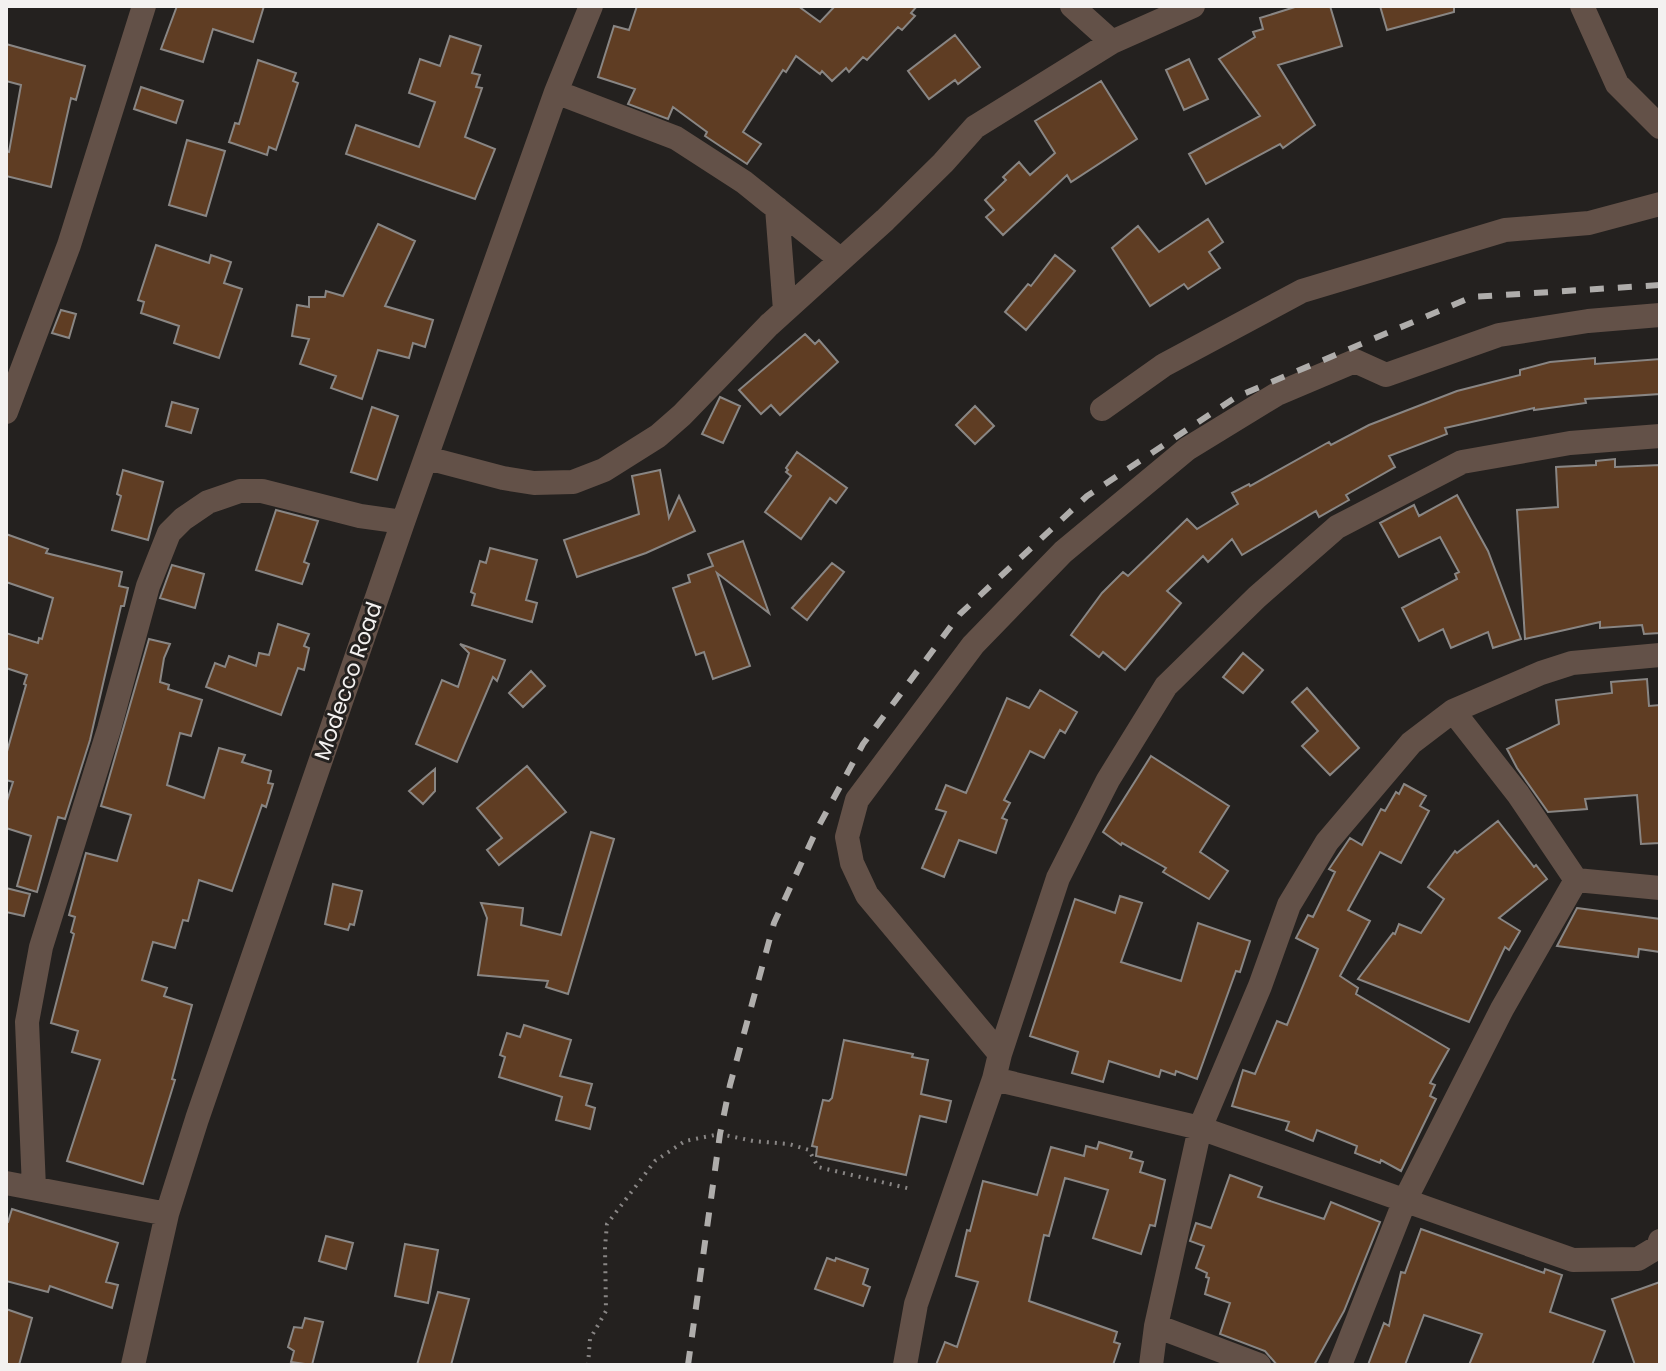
<svg xmlns="http://www.w3.org/2000/svg" width="1666" height="1371" font-family="Poppins,sans-serif">
<style>
.building{fill:#5f3d23;stroke:#898684;stroke-width:2}
.lines{fill:none;stroke-linecap:round;stroke-linejoin:round}
.path{stroke:#898685;stroke-width:4;stroke-dasharray:2 6;stroke-linecap:butt}
.minor{stroke:#635148;stroke-width:24}
.rail{stroke:#afadab;stroke-width:6;stroke-dasharray:14 14;stroke-linecap:butt}
.labels{text-anchor:middle;dominant-baseline:central;stroke-width:6;stroke-linejoin:round;paint-order:stroke}
.street-label{font-size:22px;fill:#f3f1f0;stroke:#24211f}
</style>
<rect width="100%" height="100%" fill="#24211f"/>
<path class="building" d="M177 6H264L253 42 213 29 203 62 161 49Z
M637 6H798L820 22 835 6H917L911 13 915 16 902 30 898 27 867 60 863 57 849 72 846 68 832 81 822 71 820 74 796 56 786 72 783 70 743 132 761 144 747 164 705 136 707 132 673 107 668 119 628 104 635 89 598 77 614 26 629 30Z
M1298 6H1330L1342 46 1278 65 1315 125 1283 148 1280 144 1206 184 1189 154 1260 116 1219 59 1255 37 1253 32 1263 29 1260 18Z
M1380 6H1454V12L1387 30Z
M955 35 980 67 958 84 955 80 929 99 908 71Z
M450 36 481 46 472 73 480 75 476 87 482 88 465 137 495 149 475 199 346 154 356 125 419 147 435 102 409 93 420 59 440 66Z
M6 44 85 66 76 100 71 98 51 187 6 176V151L9 152 21 85 6 81Z
M1189 59 1208 99 1184 110 1166 70Z
M258 60 296 73 293 81 298 83 276 150 269 147 267 155 229 142 235 123 239 124Z
M1101 81 1137 139 1071 182 1067 175 1003 235 986 217 994 210 985 200 1006 180 1003 177 1019 162 1030 175 1055 153 1035 121Z
M141 87 183 101 176 123 134 109Z
M187 140 225 151 206 216 169 205Z
M1208 219 1223 242 1209 252 1220 268 1188 289 1184 284 1150 306 1112 248 1138 226 1159 252Z
M378 224 415 241 385 306 433 320 425 347 413 343 409 358 378 350 362 399 331 388 336 376 300 364 309 339 292 336 297 305 309 307V297H325L326 291 343 296Z
M156 245 209 263 211 255 231 262 224 283 242 289 219 358 174 343 179 326 141 313 144 302 138 300Z
M1055 255 1075 271 1026 330 1005 312 1028 284 1031 286Z
M61 310 76 314 69 338 52 333Z
M805 334 815 344 819 340 838 362 780 415 771 405 761 414 739 390Z
M1595 358V364L1660 359V394L1585 399 1586 403 1534 410V408L1445 428 1447 434 1389 456 1395 467 1346 495 1349 500 1319 517 1316 511 1242 555 1232 539 1208 562 1203 556 1167 591 1181 603 1125 670 1103 652 1099 657 1071 635 1102 593 1123 572 1128 576 1187 519 1197 529 1238 504 1232 493 1249 484 1250 486 1329 442 1331 445 1369 425 1457 391 1520 375V370L1550 362Z
M720 397 740 406 723 443 702 434Z
M172 402 198 409 191 433 166 426Z
M975 406 994 426 975 444 956 425Z
M372 407 398 416 377 480 351 472Z
M797 452 847 488 836 503 830 498 801 539 765 512 791 476 786 472 788 470 786 468Z
M1615 459V467L1660 465V633L1644 634 1642 625 1600 628V622L1525 639 1517 510 1558 507 1556 467 1596 465V461Z
M123 470 163 482 148 540 112 530 121 496 117 494Z
M660 470 669 518 679 496 695 531 646 553 577 577 564 540 639 514 632 476Z
M1457 495 1488 551 1521 639 1493 648 1488 632 1451 648 1443 629 1419 641 1402 608 1457 579 1455 574 1459 572 1440 537 1399 557 1380 523 1414 505 1419 516Z
M276 510 318 521 304 562 309 564 302 584 256 570Z
M6 534 48 549 46 553 122 572 119 586 128 588 124 606H121L90 740 65 819 58 817 37 892 17 886 31 836 6 828V804L13 782 6 780V755L26 685 24 684 27 675 6 668V633L38 643 39 638 42 639 53 598 6 582Z
M743 541 769 613 717 573 750 666 713 679 704 652 696 655 673 588 690 582 688 575 713 566 708 554Z
M490 548 537 560 526 600 537 603 532 622 472 605 475 594 471 592 480 561 486 563Z
M832 563 844 572 807 620 792 608Z
M172 565 204 574 195 608 160 598Z
M278 624 309 634 304 646 309 648 304 670 298 668 281 715 206 687 215 663 225 667 229 656 256 666 259 653 269 655Z
M149 639 170 644 164 658 160 682 169 685 168 689 202 700 191 736 180 733 167 785 204 798 219 748 245 755 242 762 271 771 268 783 273 784 266 807 262 805 232 891 199 880 188 921 183 920 175 948 153 942 142 980 167 988 164 996 192 1005 172 1079 175 1080 143 1184 67 1161 100 1060 72 1052 78 1031 51 1023 74 934 71 932 75 917 69 915 86 853 117 861 131 815 101 806Z
M460 644 505 660 497 681 493 677 457 762 416 744 442 680 458 687 469 653Z
M1243 653 1263 670 1243 693 1223 677Z
M531 671 545 686 523 707 509 693Z
M1647 679 1649 706 1660 705V843L1641 844 1637 795 1585 799 1587 809 1548 812 1517 768 1507 749 1559 724 1556 700 1612 693 1611 682Z
M1307 688 1359 748 1330 775 1302 746 1318 731 1292 702Z
M1040 690 1077 712 1065 733 1060 730 1044 758 1030 751 1004 800 1010 803 1002 818 1007 820 996 853 959 840 944 877 922 868 946 812 936 809 946 785 966 793 1007 698 1029 708Z
M1151 756 1229 806 1200 852 1228 871 1209 899 1163 872 1166 868 1122 843 1121 845 1103 832Z
M527 766 566 812 499 865 487 850 502 838 477 808Z
M435 769V791L423 804 409 791Z
M1404 784 1426 796 1420 806 1429 811 1401 863 1380 852 1348 910 1370 921 1340 976 1358 988 1356 994 1449 1049 1430 1083 1435 1085 1430 1096 1436 1099 1401 1171 1381 1160 1380 1163 1355 1153 1357 1146 1317 1130 1313 1141 1286 1130 1289 1122 1232 1106 1243 1070 1255 1074 1277 1021 1287 1025 1318 949 1296 938 1308 915 1313 917 1335 872 1329 869 1350 838 1362 845 1381 809 1385 811 1396 792 1399 794Z
M1498 821 1534 867 1536 865 1547 879 1499 918 1520 931 1509 950 1505 947 1469 1022 1358 979 1393 933 1395 934 1399 924 1421 933 1444 899 1428 887 1455 851 1457 853Z
M591 832 614 839 568 994 546 987 548 981 478 975 487 918 481 903 523 908 521 925 561 935Z
M333 884 362 891 354 925 350 924 348 930 325 924Z
M6 888 30 894 24 916 6 912Z
M1120 896 1142 903 1121 962 1181 981 1198 923 1250 941 1240 972 1236 971 1197 1079 1176 1071 1175 1075 1161 1070 1159 1077 1109 1061 1103 1082 1072 1073 1078 1052 1030 1036 1075 899 1115 913Z
M1577 908 1660 919V952L1639 949 1638 957 1557 946Z
M524 1025 571 1040 560 1076 592 1084 586 1105 595 1108 590 1129 556 1120 562 1097 499 1077 505 1057 500 1055 507 1033 520 1037Z
M844 1040 913 1054 912 1057 928 1060 921 1094 951 1101 946 1122 920 1116 906 1175 816 1156 817 1147 812 1146 823 1100 829 1101 832 1098Z
M1099 1142 1132 1152 1130 1158 1143 1162 1140 1172 1165 1180 1155 1226 1150 1225 1141 1254 1093 1238 1108 1190 1065 1178 1049 1236 1044 1235 1029 1301 1117 1332 1114 1342 1120 1344 1113 1365H936L945 1342 957 1347 978 1282 956 1276 967 1230 970 1231 983 1181 1037 1195 1051 1147 1084 1156 1086 1146 1097 1149Z
M1230 1175 1262 1187 1258 1197 1324 1219 1331 1202 1380 1222 1344 1311 1314 1365H1277L1265 1351 1220 1334 1230 1303 1205 1294 1209 1278 1206 1277 1207 1273 1196 1268 1204 1246 1190 1241 1196 1223 1211 1228Z
M12 1209 118 1243 106 1282 118 1285 112 1308 50 1286 48 1292 6 1281V1222H8Z
M1421 1229 1544 1273 1545 1269 1562 1275 1550 1312 1605 1331 1592 1365H1469L1482 1334 1424 1315 1405 1365H1368L1384 1323 1389 1326 1401 1272 1405 1273Z
M326 1236 353 1243 346 1269 319 1261Z
M405 1244 438 1250 428 1303 395 1296Z
M827 1258 835 1261 836 1258 868 1269 863 1284 870 1287 863 1306 815 1289Z
M1660 1282V1365H1635L1612 1299Z
M438 1292 469 1299 451 1365H417Z
M6 1309 32 1318 19 1365H6Z
M305 1318 323 1322 312 1365 291 1362 294 1351 288 1347 294 1327 302 1328Z"/>
<g class="lines">
<path class="path" d="M588 1365 590 1339 606 1311 605 1247 607 1224 655 1161 685 1141 720 1134 753 1141 789 1144 809 1150 818 1167 911 1189"/>
<path class="minor" d="M1072 6 1112 42
M1582 6 1617 84 1660 127
M556 92 676 138 744 182 840 259
M777 208 785 310
M1102 409 1164 365 1302 291 1505 230 1589 223 1660 204
M6 412 69 245 144 6
M427 458 503 478 534 483 573 482 604 470 658 436 682 415 769 325 885 220 943 163 975 127 1112 42 1193 6
M1576 880 1660 888
M1000 1054 867 895 852 863 847 837 857 800 973 645 1063 552 1187 449 1277 394 1355 361 1386 375 1499 335 1588 321 1660 315
M994 1079 1200 1128 1573 1260 1638 1259 1658 1247 1660 1241
M6 1183 167 1214
M34 1188 27 1022 41 947 109 729 148 586 169 533 183 519 208 502 240 491H262L360 516 403 522
M1156 1326 1259 1365
M133 1365 167 1214 197 1119 403 522 556 92 591 6
M905 1365 916 1304 994 1079 1000 1054 1058 878 1108 780 1166 686 1257 597 1337 527 1462 462 1570 443 1660 436
M1151 1365 1156 1326 1200 1128 1260 986 1289 905 1327 842 1411 743 1453 711 1541 673 1572 663 1660 655
M1340 1365 1405 1200 1502 1009 1576 880 1518 794 1453 711"/>
<path class="rail" d="M688 1365 720 1134 730 1085 774 923 816 831 863 744 960 614 1087 496 1236 397 1472 297 1660 285"/>
</g>
<g class="labels">
<g class="street-label">
<text transform="translate(348 681) rotate(-71)">Modecco Road</text>
</g>
</g>
<rect width="1666" height="1371" fill="none" stroke="#f3f1f0" stroke-width="16"/>
</svg>
